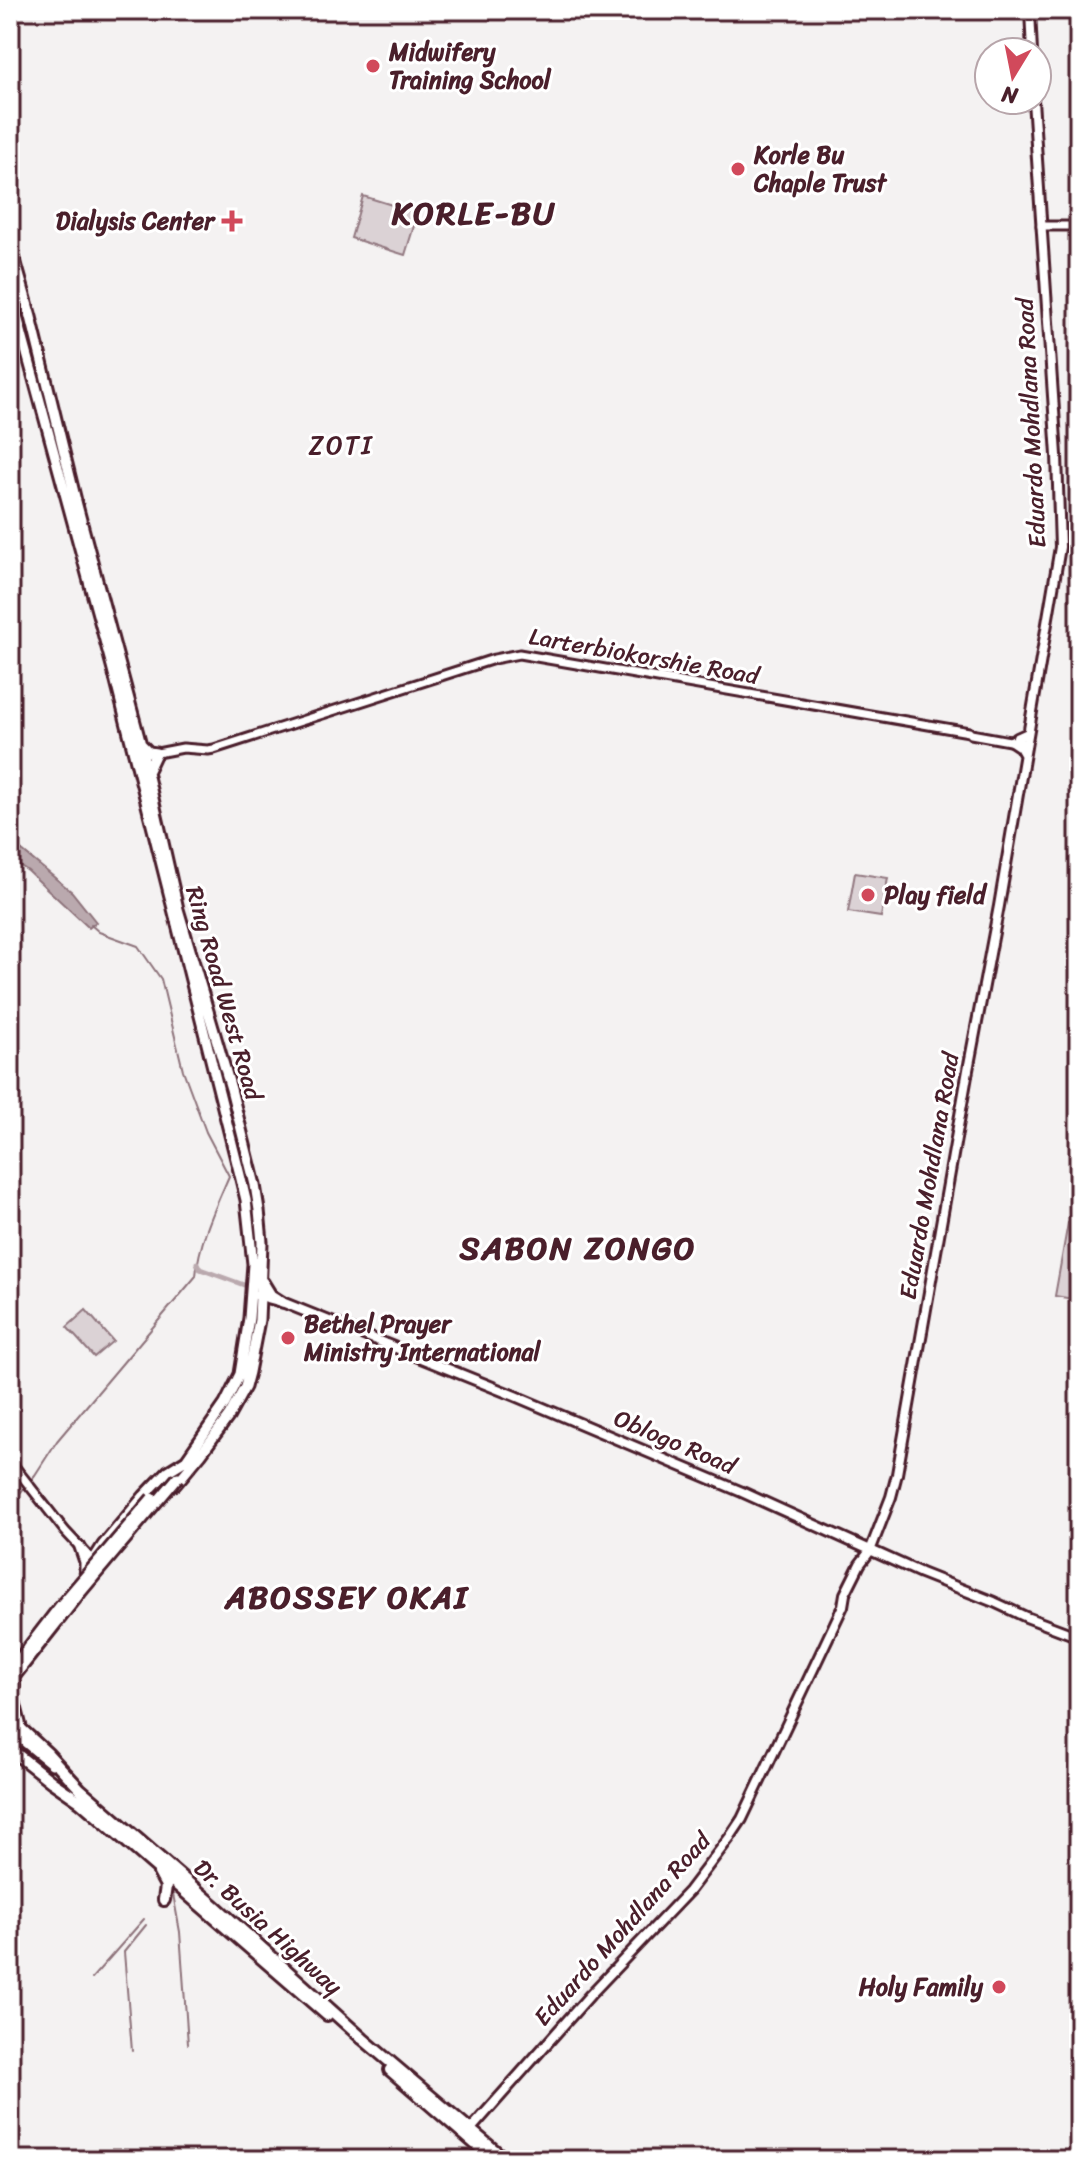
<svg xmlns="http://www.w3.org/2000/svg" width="1089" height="2170" font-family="Sriracha,sans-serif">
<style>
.green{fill:#dbd2d5;stroke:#927880;stroke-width:2}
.water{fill:#baa9ae;stroke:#8d727a;stroke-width:2}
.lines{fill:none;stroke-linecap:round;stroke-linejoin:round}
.stream{stroke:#8d727a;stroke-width:2}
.canal{stroke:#baa9ae;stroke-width:5}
.tertiary-casing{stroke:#4a1f2b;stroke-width:13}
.secondary-casing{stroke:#4a1f2b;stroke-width:14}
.primary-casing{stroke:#4a1f2b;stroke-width:15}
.trunk-casing{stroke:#4a1f2b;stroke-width:16}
.tertiary{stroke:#fff;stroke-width:7}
.secondary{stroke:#fff;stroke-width:8}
.primary{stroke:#fff;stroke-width:9}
.trunk{stroke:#fff;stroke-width:10}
.primary-bridge-casing{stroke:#4a1f2b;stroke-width:15;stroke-linecap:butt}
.primary-bridge{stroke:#fff;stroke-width:9}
.poi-dot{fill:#d1495b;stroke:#fff;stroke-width:3}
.labels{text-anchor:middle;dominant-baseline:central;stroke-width:6;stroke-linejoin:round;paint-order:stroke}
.poi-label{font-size:24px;font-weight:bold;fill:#4a1f2b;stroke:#fff;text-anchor:start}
.street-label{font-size:24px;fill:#4a1f2b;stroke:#fff}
.neighbourhood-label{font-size:26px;letter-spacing:2px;fill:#4a1f2b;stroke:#fff}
.district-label{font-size:32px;font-weight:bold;letter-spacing:2px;fill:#4a1f2b;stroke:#fff}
</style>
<rect width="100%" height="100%" fill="#f4f2f2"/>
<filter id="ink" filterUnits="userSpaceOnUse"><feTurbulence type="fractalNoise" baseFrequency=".0125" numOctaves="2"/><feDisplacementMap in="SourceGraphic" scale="16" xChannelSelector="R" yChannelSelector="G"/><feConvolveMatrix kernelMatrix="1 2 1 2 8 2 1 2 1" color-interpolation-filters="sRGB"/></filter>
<g filter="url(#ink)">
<path class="green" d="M363 196 418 213 405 255 351 238Z
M855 873 888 878 881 917 848 912Z
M1068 1223 1079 1225V1300L1055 1296Z
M86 1310 113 1341 94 1357 67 1327Z"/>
<path class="water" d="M10 841 72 892 96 922 89 928 28 871 10 859Z"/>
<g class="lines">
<path class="stream" d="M10 1505 35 1475 57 1441 196 1276C199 1242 215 1208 229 1176L206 1132 183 1070 161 979 138 946 99 932 91 925
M173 1894 180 1932 188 2044
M92 1978 144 1919
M132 2051 124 1952 146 1925
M355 2155 360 2160"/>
<path class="canal" d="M197 1263 200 1269 244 1285"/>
<g class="tertiary-casing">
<path id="tertiary" d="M1041 226H1079
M152 754 183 748 208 750 214 749 494 659 519 654 969 732 971 734 1026 744
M10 1461 65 1531 95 1563"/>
</g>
<g class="secondary-casing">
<path id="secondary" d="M1030 10 1032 52
M1017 738 1028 733
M1011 741 1020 747 1024 754
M252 1294 282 1302 515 1396 742 1492 921 1573 994 1602 1026 1617 1079 1637
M471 2129 590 1995 689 1891 730 1837 742 1819 843 1606 845 1594 860 1564 870 1551 891 1497 897 1474 968 1070 999 906 1060 547 1057 455 1033 100"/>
</g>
<g class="primary-casing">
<path id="primary" d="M10 242 31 317 77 505 140 741 178 909 231 1089 255 1185 259 1210 262 1242 260 1296 259 1320 249 1372 245 1387 229 1416 201 1454 175 1485
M10 291 112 666 240 1175 246 1200 253 1264 249 1318 240 1374 225 1404 186 1460 168 1471 144 1496 103 1545 86 1572
M141 744 149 752 156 753 148 770
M263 1282 271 1295 282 1302
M80 1547 85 1562V1571
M10 1730 52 1764"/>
</g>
<g class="trunk-casing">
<path id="trunk" d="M14 1684 13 1697 20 1725
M10 1715 22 1730 48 1754 80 1789 215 1906 363 2039 506 2160
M10 1749 52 1782 81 1802 327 2015
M159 1873 166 1886 164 1900
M390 2070 494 2160"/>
</g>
<use href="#tertiary" class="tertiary"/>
<use href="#secondary" class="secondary"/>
<use href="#primary" class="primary"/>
<use href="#trunk" class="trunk"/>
<g class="primary-bridge-casing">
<path id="primary-bridge" d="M10 1671 60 1606 152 1498
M10 1682 81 1592 178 1477"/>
</g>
<use href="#primary-bridge" class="primary-bridge"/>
</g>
</g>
<g class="poi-dot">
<circle cx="373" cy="66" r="8"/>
<circle cx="738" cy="169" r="8"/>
<path d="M228 209h8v8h8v8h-8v8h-8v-8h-8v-8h8z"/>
<circle cx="868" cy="895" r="8"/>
<circle cx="288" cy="1338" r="8"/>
<circle cx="999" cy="1987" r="8"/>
</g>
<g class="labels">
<g class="poi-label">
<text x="389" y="52">Midwifery<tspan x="389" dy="28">Training School</tspan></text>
<text x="754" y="155">Korle Bu<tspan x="754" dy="28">Chaple Trust</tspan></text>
<text x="214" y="221" text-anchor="end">Dialysis Center</text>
<text x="884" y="895">Play field</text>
<text x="304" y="1324">Bethel Prayer<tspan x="304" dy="28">Ministry International</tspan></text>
<text x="983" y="1987" text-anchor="end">Holy Family</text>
</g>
<g class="street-label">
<text transform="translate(1031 423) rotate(-93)">Eduardo Mohdlana Road</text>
<text transform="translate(644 656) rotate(10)">Larterbiokorshie Road</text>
<text transform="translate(224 993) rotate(74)">Ring Road West Road</text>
<text transform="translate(929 1176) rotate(-80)">Eduardo Mohdlana Road</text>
<text transform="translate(675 1442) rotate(23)">Oblogo Road</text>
<text transform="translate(268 1927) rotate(42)">Dr. Busia Highway</text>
<text transform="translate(622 1929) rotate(-48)">Eduardo Mohdlana Road</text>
</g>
<g class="neighbourhood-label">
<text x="341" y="445">ZOTI</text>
</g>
<g class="district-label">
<text x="474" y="213">KORLE-BU</text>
<text x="578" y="1248">SABON ZONGO</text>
<text x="347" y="1597">ABOSSEY OKAI</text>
</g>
</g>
<rect width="1089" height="2170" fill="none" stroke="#fff" stroke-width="40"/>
<rect x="20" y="20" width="1049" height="2130" fill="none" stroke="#4a1f2b" stroke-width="3" filter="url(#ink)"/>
<g transform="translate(1013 76) rotate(190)"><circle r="38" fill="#ffffff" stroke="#b7a5aa" stroke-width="2"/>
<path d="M0-6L14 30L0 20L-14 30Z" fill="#d1495b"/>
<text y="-12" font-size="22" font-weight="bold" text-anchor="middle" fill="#4a1f2b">N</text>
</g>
</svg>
